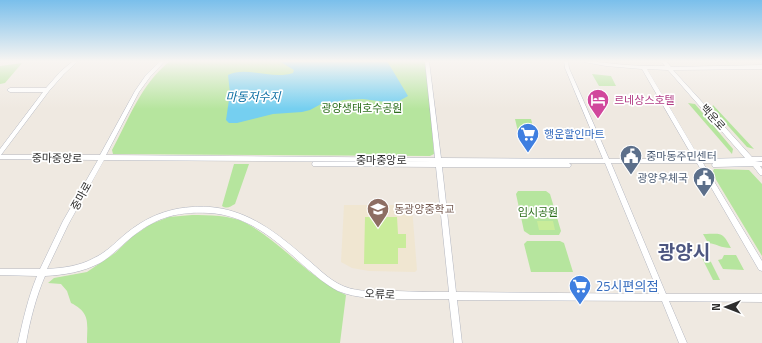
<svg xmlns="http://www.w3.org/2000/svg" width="762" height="343" font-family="'Titillium Web','Noto Sans KR',sans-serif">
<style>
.education{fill:#f0e6d1}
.green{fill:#b6e59e}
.pitch{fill:#c9ec9a}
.water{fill:#75cff0}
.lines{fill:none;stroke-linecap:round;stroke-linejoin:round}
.secondary-casing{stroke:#b4b7c1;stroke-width:1}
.secondary{fill:#fff;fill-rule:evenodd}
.labels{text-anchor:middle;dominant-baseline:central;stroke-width:3.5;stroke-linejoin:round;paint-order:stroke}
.hotel-label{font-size:11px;fill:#b23c85;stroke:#fff;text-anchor:start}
.park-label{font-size:11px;fill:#2c6e1b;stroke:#fff}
.street-label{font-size:11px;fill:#2e2e2e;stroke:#fff}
.shop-label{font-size:11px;fill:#366cbe;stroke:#fff;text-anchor:start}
.service-label{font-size:11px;fill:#4e5e75;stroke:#fff;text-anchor:start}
.education-label{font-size:11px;fill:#785e54;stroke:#fff;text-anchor:start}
.water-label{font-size:12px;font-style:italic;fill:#0d6fa3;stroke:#fff}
.near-shop-label{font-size:13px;fill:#366cbe;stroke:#fff;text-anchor:start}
.town-label{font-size:19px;font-weight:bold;fill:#4d5680;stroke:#fff}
</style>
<rect width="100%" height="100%" fill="#efe9e1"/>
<path class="education" d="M344 205H409L412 207 417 270 415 272 369 271 352 268 341 262Z"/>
<path class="green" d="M170 61H426L434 154 430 156 113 154 112 150C129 119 141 84 170 61Z
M22 63 5 83 0 84V66Z
M592 74 611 76 616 86H599Z
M688 103 695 104 733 149 732 154Z
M713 105 754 149 747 147 712 108Z
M515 119H531L535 134 534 136C517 136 519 135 515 119Z
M234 164H249L235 204C230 207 227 209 222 206Z
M714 169 749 170 762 184V256L712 173Z
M518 191H546L550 194 561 231 559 235H530L524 231 516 194Z
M192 215C208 215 231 215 246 223 282 243 308 277 346 295L340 343H87C87 323 91 313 71 303L67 291 61 284 48 283 54 278 87 272 115 253 133 236 151 224 169 217Z
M703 234C722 234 722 231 731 248 720 248 718 244 708 243Z
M527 241H560L564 243 573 272H531L524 244Z
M724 255H736L744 270 723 269 718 260 722 259Z
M701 256 711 262 720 280H713Z"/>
<path class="pitch" d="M365 217H397L398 234H406V248H398V264H364Z
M537 221H553L555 230H539Z"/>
<path class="water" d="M279 61H387L408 96 399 101 386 102 363 99 343 100 330 104 323 103 310 110 302 112 273 114 237 123H229L226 120 230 93 228 75C246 66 272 80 293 73L294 70Z"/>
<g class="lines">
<g class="secondary-casing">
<path id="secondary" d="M73 61H78L64 74 49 91 1 155H100L135 91 146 75 160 61H165L150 77 139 92 106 155 435 158 425 61H429L441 158 603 159 565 68 564 61H568L569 68 609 159H694L642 69 606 66 584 62 582 61C597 61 612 64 627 65 639 66 652 66 665 66L661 61H666L671 67 762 65V69L673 70 752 157H762V161L755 162H762V166H760L762 169V175H760L753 166 715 167H713L712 165 713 163H703L762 261V271L759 270 697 163H611L666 294H762V302L669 301 687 343H679L662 301 457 300 462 343H454L449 299C432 299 415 299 398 299 378 298 357 299 338 291 326 285 315 275 304 266 277 241 248 215 209 213 174 211 152 219 126 242 118 249 110 257 100 263 83 272 64 275 45 276 36 297 30 320 26 343H18C23 320 28 298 37 276L0 275V269H40L63 221 98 160 0 159V149L43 92H10L7 90 10 88H46L60 72ZM647 69 668 70 745 158 700 159ZM104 160 435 162H313L312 164 313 166H315L436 167 449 292C432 292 414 292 397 291 380 291 359 293 343 286 329 280 318 268 307 259 278 234 249 210 210 207 175 205 149 214 123 236 114 244 105 253 94 258 80 266 63 268 47 269L68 225ZM569 163H605L659 294 456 292 442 167H570L571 165Z"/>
</g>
<use href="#secondary" class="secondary"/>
</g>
<linearGradient id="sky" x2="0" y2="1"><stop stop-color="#7abfeb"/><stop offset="0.56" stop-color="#f8f5f2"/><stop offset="1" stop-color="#f8f5f2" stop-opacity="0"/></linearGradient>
<rect width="762" height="109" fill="url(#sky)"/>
<defs>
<g id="hotel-pin" transform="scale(1.15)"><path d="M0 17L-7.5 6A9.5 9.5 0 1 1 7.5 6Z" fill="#d1479c" stroke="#fff"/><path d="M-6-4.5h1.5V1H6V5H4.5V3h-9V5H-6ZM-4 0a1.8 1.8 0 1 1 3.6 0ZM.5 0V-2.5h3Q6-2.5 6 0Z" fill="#fff"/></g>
<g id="supermarket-pin" transform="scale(1.15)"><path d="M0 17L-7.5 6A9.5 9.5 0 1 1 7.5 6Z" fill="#3f7fe0" stroke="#fff"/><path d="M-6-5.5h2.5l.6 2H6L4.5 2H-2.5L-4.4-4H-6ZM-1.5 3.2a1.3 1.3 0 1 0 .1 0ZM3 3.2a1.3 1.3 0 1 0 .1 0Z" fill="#fff"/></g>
<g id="civic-pin" transform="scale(1.15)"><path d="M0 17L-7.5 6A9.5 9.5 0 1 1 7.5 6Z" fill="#5c6f8a" stroke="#fff"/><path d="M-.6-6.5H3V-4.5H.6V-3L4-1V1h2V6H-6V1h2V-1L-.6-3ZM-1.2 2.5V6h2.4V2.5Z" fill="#fff"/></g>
<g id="school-pin" transform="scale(1.15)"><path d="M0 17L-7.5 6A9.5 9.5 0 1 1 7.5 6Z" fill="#8d6e63" stroke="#fff"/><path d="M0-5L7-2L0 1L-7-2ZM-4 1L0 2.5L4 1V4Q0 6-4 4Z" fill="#fff"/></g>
</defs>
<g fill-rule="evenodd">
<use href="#hotel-pin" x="598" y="100"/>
<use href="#supermarket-pin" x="528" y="134"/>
<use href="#civic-pin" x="631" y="156"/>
<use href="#civic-pin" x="704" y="178"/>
<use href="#school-pin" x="378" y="209"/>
<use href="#supermarket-pin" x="580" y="286"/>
</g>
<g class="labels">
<g class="hotel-label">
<text x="614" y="100">르네상스호텔</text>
</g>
<g class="park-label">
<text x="362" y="108">광양생태호수공원</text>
<text x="538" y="212">임시공원</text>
</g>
<g class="street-label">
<text transform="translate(713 117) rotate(48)">백운로</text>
<text transform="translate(57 158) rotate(1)">중마중앙로</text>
<text x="381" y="160">중마중앙로</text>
<text transform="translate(81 196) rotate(-61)">중마로</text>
<text transform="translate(380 294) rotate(3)">오류로</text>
</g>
<g class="shop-label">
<text x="544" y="134">행운할인마트</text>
</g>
<g class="service-label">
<text x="646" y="156">중마동주민센터</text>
<text x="688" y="178" text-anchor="end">광양우체국</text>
</g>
<g class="education-label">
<text x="394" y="209">동광양중학교</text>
</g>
<g class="water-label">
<text x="253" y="96">마동저수지</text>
</g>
<g class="near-shop-label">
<text x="596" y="286">25시편의점</text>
</g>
<g class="town-label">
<text x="684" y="251">광양시</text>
</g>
</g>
<g transform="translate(726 307) rotate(270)" stroke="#ffffff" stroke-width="3" paint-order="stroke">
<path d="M0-3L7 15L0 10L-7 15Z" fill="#2e2e2e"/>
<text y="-6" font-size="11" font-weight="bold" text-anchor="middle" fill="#2e2e2e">N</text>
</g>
</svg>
